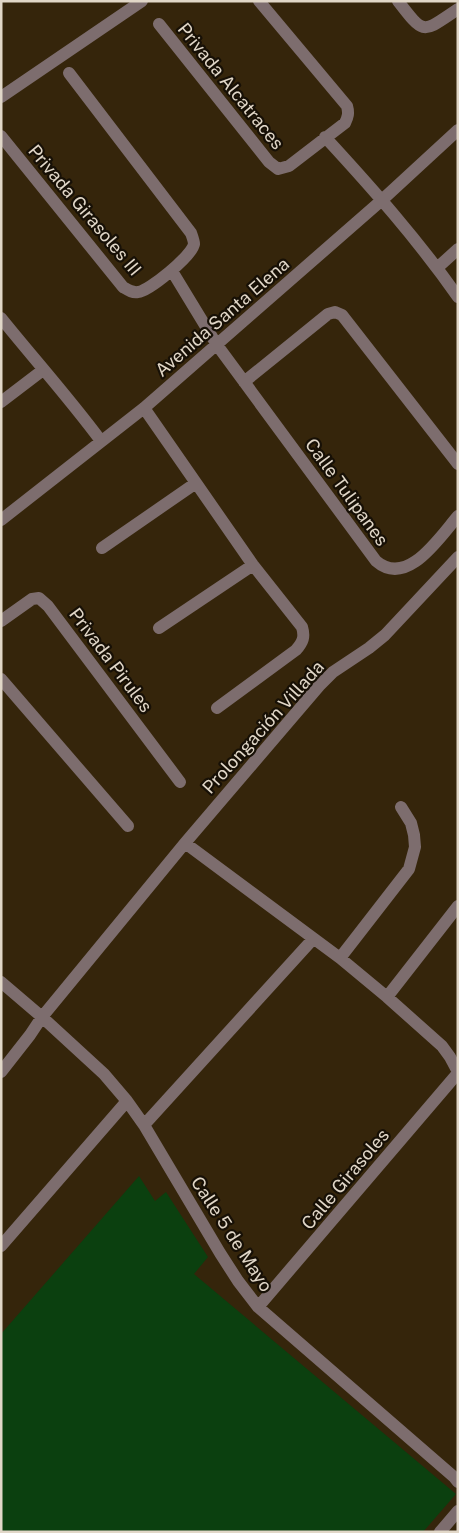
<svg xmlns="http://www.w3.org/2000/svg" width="459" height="1533" font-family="'Public Sans',sans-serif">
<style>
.green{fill:#0b400f}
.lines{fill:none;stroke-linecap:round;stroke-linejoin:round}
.minor{stroke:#7d6d6e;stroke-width:12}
.labels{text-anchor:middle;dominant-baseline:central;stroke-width:4.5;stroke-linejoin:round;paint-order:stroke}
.street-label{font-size:18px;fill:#e1d7c8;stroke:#171006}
</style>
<rect width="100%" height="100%" fill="#35250b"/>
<path class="green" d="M139 1176 155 1201 166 1192 208 1257 194 1274 456 1494 423 1532H1V1334Z"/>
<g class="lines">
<path class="minor" d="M398 1C425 36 422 33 458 9
M159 24 269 162 278 169 289 166 345 123C348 117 349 113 347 106L259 1
M1 97 142 1
M1 136 123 287C128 290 132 293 138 292 149 291 192 256 194 244 194 241 192 236 191 233L69 73
M325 137C372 188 418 240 458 297
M437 268 458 249
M172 271 217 345 376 561C407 588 439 538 458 516
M1 318C34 359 70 399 101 441
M244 382 328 314 335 312 342 315 458 464
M1 402 43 370
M144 408 253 565 302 627C305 637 303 642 296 650L217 708
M1 520 144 408 382 200 458 130
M102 548 196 483
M1 621 32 599 39 598 48 606 180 782
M159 628 253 565
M1 679 128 826
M185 843 340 958 387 997 442 1046 450 1057 458 1072
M340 958 409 869 415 847 414 835 411 823 401 807
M1 982 42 1017 104 1074 127 1101 144 1125 220 1253 238 1281 258 1307 454 1477 458 1482
M387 997 458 906
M1 1072 30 1035 42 1017 185 843 319 686 333 672 369 648 385 635 458 557
M144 1125 313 939
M1 1246 127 1101
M258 1307 458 1073
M440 1532 458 1511"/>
</g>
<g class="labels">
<g class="street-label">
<text transform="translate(231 86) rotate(51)">Privada Alcatraces</text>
<text transform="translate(85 210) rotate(50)">Privada Girasoles III</text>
<text transform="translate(222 317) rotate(-41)">Avenida Santa Elena</text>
<text transform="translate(347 492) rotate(54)">Calle Tulipanes</text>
<text transform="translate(111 660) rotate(53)">Privada Pirules</text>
<text transform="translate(263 727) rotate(-48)">Prolongación Villada</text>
<text transform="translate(345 1179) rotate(-50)">Calle Girasoles</text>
<text transform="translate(232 1234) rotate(57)">Calle 5 de Mayo</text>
</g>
</g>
<rect width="459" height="1533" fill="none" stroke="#e1d7c8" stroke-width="5"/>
</svg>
